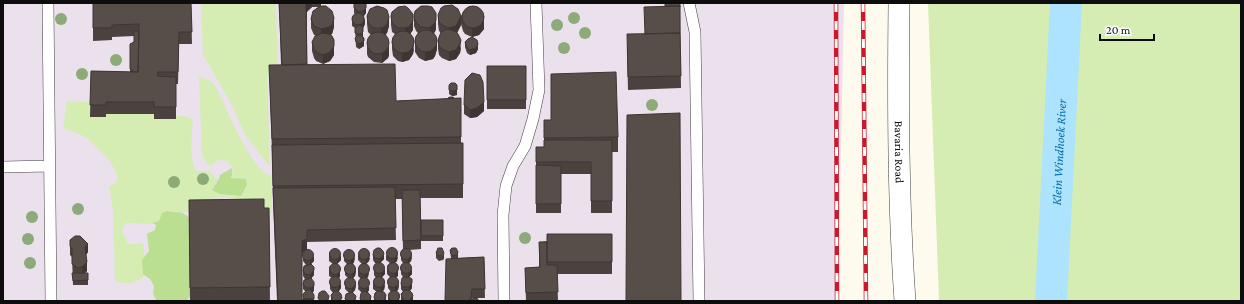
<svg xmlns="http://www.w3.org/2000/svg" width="1244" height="304" font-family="'Crimson Pro',serif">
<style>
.industrial{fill:#ebe1ed}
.green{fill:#d5edb3}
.forest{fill:#badf91}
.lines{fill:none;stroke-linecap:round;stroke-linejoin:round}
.river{stroke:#ade3fc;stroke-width:32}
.lane-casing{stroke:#404040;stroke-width:12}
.street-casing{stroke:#404040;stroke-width:22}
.lane{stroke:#fff;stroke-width:11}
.street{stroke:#fff;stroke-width:21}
.rail-casing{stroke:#ca192d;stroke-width:4.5}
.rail{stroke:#fff;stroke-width:3;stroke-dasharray:9;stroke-linecap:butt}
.tree{fill:#8dab78}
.wall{fill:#4b423f;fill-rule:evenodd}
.shaded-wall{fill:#3d3633}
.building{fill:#574d49;stroke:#3d3633}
.labels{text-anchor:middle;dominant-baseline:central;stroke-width:4;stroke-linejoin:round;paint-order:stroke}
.street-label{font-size:12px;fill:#0d0d0d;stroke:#fff}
.water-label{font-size:13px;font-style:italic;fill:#0b70aa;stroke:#fff}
</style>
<rect width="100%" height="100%" fill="#fffaee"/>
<path class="industrial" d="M3 3H844L838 301H3Z"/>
<path class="green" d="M205 3H276L278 77H267L270 167 245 135 231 103 203 55 201 5Z
M928 3H1241V301H939Z
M199 76 212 82 217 89C227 108 251 171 271 176L272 213C263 213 259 209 252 205 238 197 224 196 208 199L206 205 197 212H167L158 224 125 223 124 226 122 228 123 236 126 235 127 244 143 243 147 274C139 282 128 285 117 282L115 279 113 211 109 186 115 184 118 177 110 161 86 137 63 128 67 101 89 102 91 117H106V114H154L155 119H176V116H184L193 119C192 137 189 152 195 170L198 171H210L214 177 219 179 215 184 213 190 220 194 241 196 247 185 230 178 232 176 233 170 228 161 218 160 210 167 202 156Z"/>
<path class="forest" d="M232 168V176L230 178 246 179 247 185 241 196 220 194 212 190 219 179 220 175Z
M167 211C180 214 182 209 191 220L188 224 190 228 193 290 187 301H157L153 294 154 286 150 279 143 274 142 260 149 251 147 234 155 230 156 225 152 223 159 221 162 213Z"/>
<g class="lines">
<path class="river" id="s1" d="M1051 301 1066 3"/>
<g class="lane-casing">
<path id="lane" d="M48 3 51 301
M689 3 695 32 699 301
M3 167 49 166
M504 301 503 215 506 186 513 166 525 146 533 119 539 90 536 3"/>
</g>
<g class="street-casing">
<g id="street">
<path id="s2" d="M899 3C898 102 898 202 905 301"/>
</g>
</g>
<use href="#lane" class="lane"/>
<use href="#street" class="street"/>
<g class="rail-casing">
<path id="rail" d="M836 3 837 301
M863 3 866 301"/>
</g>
<use href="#rail" class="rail"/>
</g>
<g class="tree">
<circle cx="574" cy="18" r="6"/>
<circle cx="61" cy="19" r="6"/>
<circle cx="557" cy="25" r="6"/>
<circle cx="585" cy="33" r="6"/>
<circle cx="564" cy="48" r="6"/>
<circle cx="116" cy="60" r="6"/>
<circle cx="82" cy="74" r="6"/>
<circle cx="652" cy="105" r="6"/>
<circle cx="203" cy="179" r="6"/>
<circle cx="174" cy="182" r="6"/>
<circle cx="78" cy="209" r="6"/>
<circle cx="32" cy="217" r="6"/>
<circle cx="525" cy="238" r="6"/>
<circle cx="28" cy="239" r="6"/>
<circle cx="30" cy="263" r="6"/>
</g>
<path class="wall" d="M93 3H191L192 44H179L178 84H176V119H154V114H106V117H90L91 71 130 72V44L134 42V36L112 37V40L93 41Z
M279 3H321V6L334 27 332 34 330 35 334 55 330 61 323 64 316 61 314 58 312 51V42L317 36 314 35 311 28V19L318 7H312L307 12V64L396 101 461 98V143H463V198H420L421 222 443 220V241H421V249L409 250 412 258 411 261 409 263 412 274 409 277 412 288 410 291 413 301H401V294L403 292 401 289V284L404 277H403L401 274V266L404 263H403L401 260V252L403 249 402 199H395L396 240 307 242V250L314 261 311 264 314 275 311 278 314 287V291L312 292 314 300V301H277L273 200 272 153 269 65H281ZM303 252V261L306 265 303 271V276L305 279H306L303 285V289L306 292 303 294V299H302V253Z
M354 3 366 13 364 16 365 24 363 28V37L364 46 359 49 356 47 355 28 352 26V17L355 14 354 13Z
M680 3 681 88 628 90 627 46 644 34 665 6Z
M438 15 461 25 457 33 461 49 460 53 456 59 449 61 442 58 439 55 438 49V40L441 33 439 31 438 24Z
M461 15 484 25V29L479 35 472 37 465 34 463 31 461 24Z
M367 16 389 26 387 33 386 34 389 55 388 58 382 63 374 62 368 57 367 54V45L371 35 368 32 367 24Z
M391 16 413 30 410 33 414 50 413 54 409 60 402 62 398 61 393 56 392 49V40L395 34 392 32 391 25Z
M414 17 436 29 434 33 437 49 435 56 433 59 425 61 419 58 415 52V39L418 33 416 31 414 26Z
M465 42 478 49 476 53 470 55 467 53 465 47Z
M487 66H526V109H487Z
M449 85 457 90V95L452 96 449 94Z
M464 105 484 111 477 117 470 118 464 114Z
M544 120 618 137V152H612V213H591V174H561V213H536V147H544Z
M189 200 264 208H269L270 301H190Z
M612 234V274H557L558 300 526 301 525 268 539 267V242Z
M70 240 88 252 86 255 87 271 85 273H88V285H73L72 257 70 255Z
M438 248 444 258 443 260 439 261 436 258V253Z
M452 248 458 257V258L484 257 485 298H472V301H445L451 258 450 250Z
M329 252 341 260 337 264 340 273V277L338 278 341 288 338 291 342 301H331V295L333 293 330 289V281L332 278 329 276V267L333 264 329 261Z
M358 255 370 258 369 261 366 264 369 273 368 277 367 278 369 290 368 292 371 296V301H360V299L362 293 358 289 359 281 361 279 358 276V271L362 264 358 260Z
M373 255 384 259 380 263 385 274 381 278 385 286 384 290 382 291 386 295V301H374V298L377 292 373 289V284L376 278 374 275V266L377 263H375L373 260Z
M386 255 398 257 397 261 395 263 398 272V276L396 277 399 286 398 290 396 291 400 295 399 301H388V294L391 292 388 288V283L390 277 387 274V266L390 263 386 260Z
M344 256 355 258 354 262 353 264 356 272 355 276 353 278 356 286 355 290 353 292 356 301H345V299L349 293 345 289V284L348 278 345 275V267L347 264 344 261Z"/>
<path class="shaded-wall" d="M306 3H312V7L306 12Z
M366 4V13L363 16V11Z
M461 16V25L456 35 449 37V28Z
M484 16V29L479 35 472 37V28Z
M389 17V26L387 33 381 37V28Z
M334 18V27L332 34 329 36 321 38V29Z
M365 19V24L363 28 357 30V25Z
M436 20V29L435 32 429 36V28Z
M413 21V30L409 36 405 37V28Z
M363 31V36L362 39V34Z
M461 40 460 53 456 59 449 61V52Z
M364 41V46L359 49V44Z
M414 41 413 54 409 60 402 62V53Z
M437 41V49L435 56 433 59 425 61V52Z
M478 44V49L476 53 470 55V50Z
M334 46V55L330 61 323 64V55Z
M389 46V55L388 58 382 63V54Z
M457 85V95L452 96V91Z
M484 102V111L477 117 470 118V110Z
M307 230V251L302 253V241Z
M88 244V252L85 256V247Z
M398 252 397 261 394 263V259Z
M458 252V257L457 260V255Z
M370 253 369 261 366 264V259Z
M412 253 411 261 408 264V259Z
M444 253V258L443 260V255Z
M355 254 354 262 351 265V260Z
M384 254V259L380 263V259Z
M341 255V260L337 264V260Z
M314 256V261L310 265V260Z
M87 262V271L82 276V267Z
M398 267V276L395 278V273Z
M340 268V277L337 279V275Z
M356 268 355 276 352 279V274Z
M369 268 368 277 365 279V275Z
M385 269V274L381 278V273Z
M412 269V274L408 278V273Z
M314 270V275L310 280V275Z
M385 281 384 290 381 292V287Z
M399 281 398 290 395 292V287Z
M314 282V291L311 293V288Z
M356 282 355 290 352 293V288Z
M341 283V288L338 293V288Z
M412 283V288L409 292V287Z
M369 286V290L366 293V288Z
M413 296V301H409Z"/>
<path class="building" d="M93 3H191L192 32H179L178 72H158L157 76 176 77V107H154V102H106V105H90L91 71 138 72 139 24 112 25V28H93Z
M279 3H306L307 64 282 65Z
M354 3H365L366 4V8L363 11 359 12 354 8Z
M665 3H680V7V6H665Z
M452 5 458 9 461 16 456 26 449 28 442 25 439 22 438 15 441 8 444 6Z
M462 17a11 11 0 1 1 22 0a11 11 0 1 1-22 0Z
M322 6H326L332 11 334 18 332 25 329 27 321 29 314 26 311 19 313 11 319 7Z
M377 6 384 8 387 10 389 17 387 24 384 27 381 28H374L368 23 367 16 370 9Z
M405 6 408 8 413 14V21L409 27 405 28H398L392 23 391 16 392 12 398 7Z
M421 6H428L432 7 436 13V20L435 23 429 28 421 27 416 22 414 17 415 11Z
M680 6V33L645 34 644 7Z
M352 19a6 6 0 1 1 12 0a6 6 0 1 1-12 0Z
M359 25 363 27V31L362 34H358L355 33V28Z
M448 29 455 31 458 34 461 40 460 44 456 50 449 52 442 49 439 46 438 40 441 32Z
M415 41a11 11 0 1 1 22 0a11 11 0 1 1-22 0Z
M134 31H139L138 72H135L130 69V44L134 42Z
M392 42a11 11 0 1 1 22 0a11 11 0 1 1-22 0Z
M367 43a11 11 0 1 1 22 0a11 11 0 1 1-22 0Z
M322 33 329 34 332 36 334 40V46L330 52 323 55 316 52 314 49 312 42 315 36Z
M680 33 681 76 628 77 627 34Z
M360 35 364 38V41L359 44 356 42 355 38 357 36Z
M472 37 477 40 478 44 476 48 470 50 467 48 465 42 468 39Z
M395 64 396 101 461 98V137L272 139 269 65Z
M487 66H526V100H487Z
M616 72 618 137 544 138V120H551V74Z
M472 73 480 75 483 82 484 102 477 108 470 110 464 105 465 80Z
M451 83H455L457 85V90L452 91 449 90V85Z
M450 97H453L454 98H448Z
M680 113 681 301H626L627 115Z
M544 140H612V201H591V162H536V147H544Z
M463 143V184L273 186 272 145Z
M536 165 561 166V204H536Z
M395 187 396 228 307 230V239L302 241V299H312V301H278L273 188Z
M402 190H420L421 240 403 241Z
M264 199V208H269L270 287 190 288 189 200Z
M421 220H443V236H421Z
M547 234H612V262H547Z
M75 236H80L88 244 85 247 87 262 82 267 78 268 72 264V249L70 246V240Z
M539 242H547V265H557L558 292 526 293 525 268 540 267Z
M386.5 253a5.5 5.5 0 1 1 11 0a5.5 5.5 0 1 1-11 0Z
M377 248H380L383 251 384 254 380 259 375 258 373 255 374 250Z
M438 248H442L444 253 443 255 439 256 436 253Z
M452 248H456L458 252 457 255 453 256 451 254 450 250Z
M358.5 254a5.5 5.5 0 1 1 11 0a5.5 5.5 0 1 1-11 0Z
M400.5 254a5.5 5.5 0 1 1 11 0a5.5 5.5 0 1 1-11 0Z
M329.5 254a5.5 5.5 0 1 1 11 0a5.5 5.5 0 1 1-11 0Z
M343.5 255a5.5 5.5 0 1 1 11 0a5.5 5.5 0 1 1-11 0Z
M302.5 255a5.5 5.5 0 1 1 11 0a5.5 5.5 0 1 1-11 0Z
M484 257 485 289H472L471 297 469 301H445L446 259Z
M387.5 268a5.5 5.5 0 1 1 11 0a5.5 5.5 0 1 1-11 0Z
M400.5 268a5.5 5.5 0 1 1 11 0a5.5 5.5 0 1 1-11 0Z
M373.5 268a5.5 5.5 0 1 1 11 0a5.5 5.5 0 1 1-11 0Z
M358.5 269a5.5 5.5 0 1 1 11 0a5.5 5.5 0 1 1-11 0Z
M329.5 269a5.5 5.5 0 1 1 11 0a5.5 5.5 0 1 1-11 0Z
M344.5 269a5.5 5.5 0 1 1 11 0a5.5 5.5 0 1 1-11 0Z
M311 264 314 267V270L310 275 305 274 303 271 304 266Z
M72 273H88V280L73 281Z
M329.5 282a5.5 5.5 0 1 1 11 0a5.5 5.5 0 1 1-11 0Z
M387.5 282a5.5 5.5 0 1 1 11 0a5.5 5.5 0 1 1-11 0Z
M373.5 282a5.5 5.5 0 1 1 11 0a5.5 5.5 0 1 1-11 0Z
M405 277H409L412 279V283L409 287H403L401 284 402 278Z
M344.5 283a5.5 5.5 0 1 1 11 0a5.5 5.5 0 1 1-11 0Z
M358.5 283a5.5 5.5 0 1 1 11 0a5.5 5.5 0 1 1-11 0Z
M311 278 314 282V286L311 288H307L303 285 304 280Z
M307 290H311L314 295V299L312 300V299H305L303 297V294Z
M405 290H409L412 293 413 296 409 301H405L402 297 401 294Z
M388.5 296a5.5 5.5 0 1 1 11 0a5.5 5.5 0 1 1-11 0Z
M322 291H325L329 296 328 300 326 301H320L318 298 319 293Z
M335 291H338L341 294 342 298 339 301H333L332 300 331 295Z
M364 291 367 292 371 296 370 300 369 301H362L360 299 361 293Z
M378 291 384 292 386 295 385 299 383 301H377L374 298 375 293Z
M352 292 356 296 355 300 354 301H347L345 299 346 294Z
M473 298H477L479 301H472Z"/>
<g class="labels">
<g class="street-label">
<text stroke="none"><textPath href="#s2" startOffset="149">Bavaria Road</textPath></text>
</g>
<g class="water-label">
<text stroke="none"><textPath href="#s1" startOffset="149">Klein Windhoek River</textPath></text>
</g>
</g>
<rect width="1244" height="304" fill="none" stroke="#0d0d0d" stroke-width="8"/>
<path d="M1100 34v6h54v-6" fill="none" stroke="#0d0d0d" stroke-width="2"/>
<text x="1106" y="34" font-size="12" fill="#0d0d0d" stroke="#ffffff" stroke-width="3" paint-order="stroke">20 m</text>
</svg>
